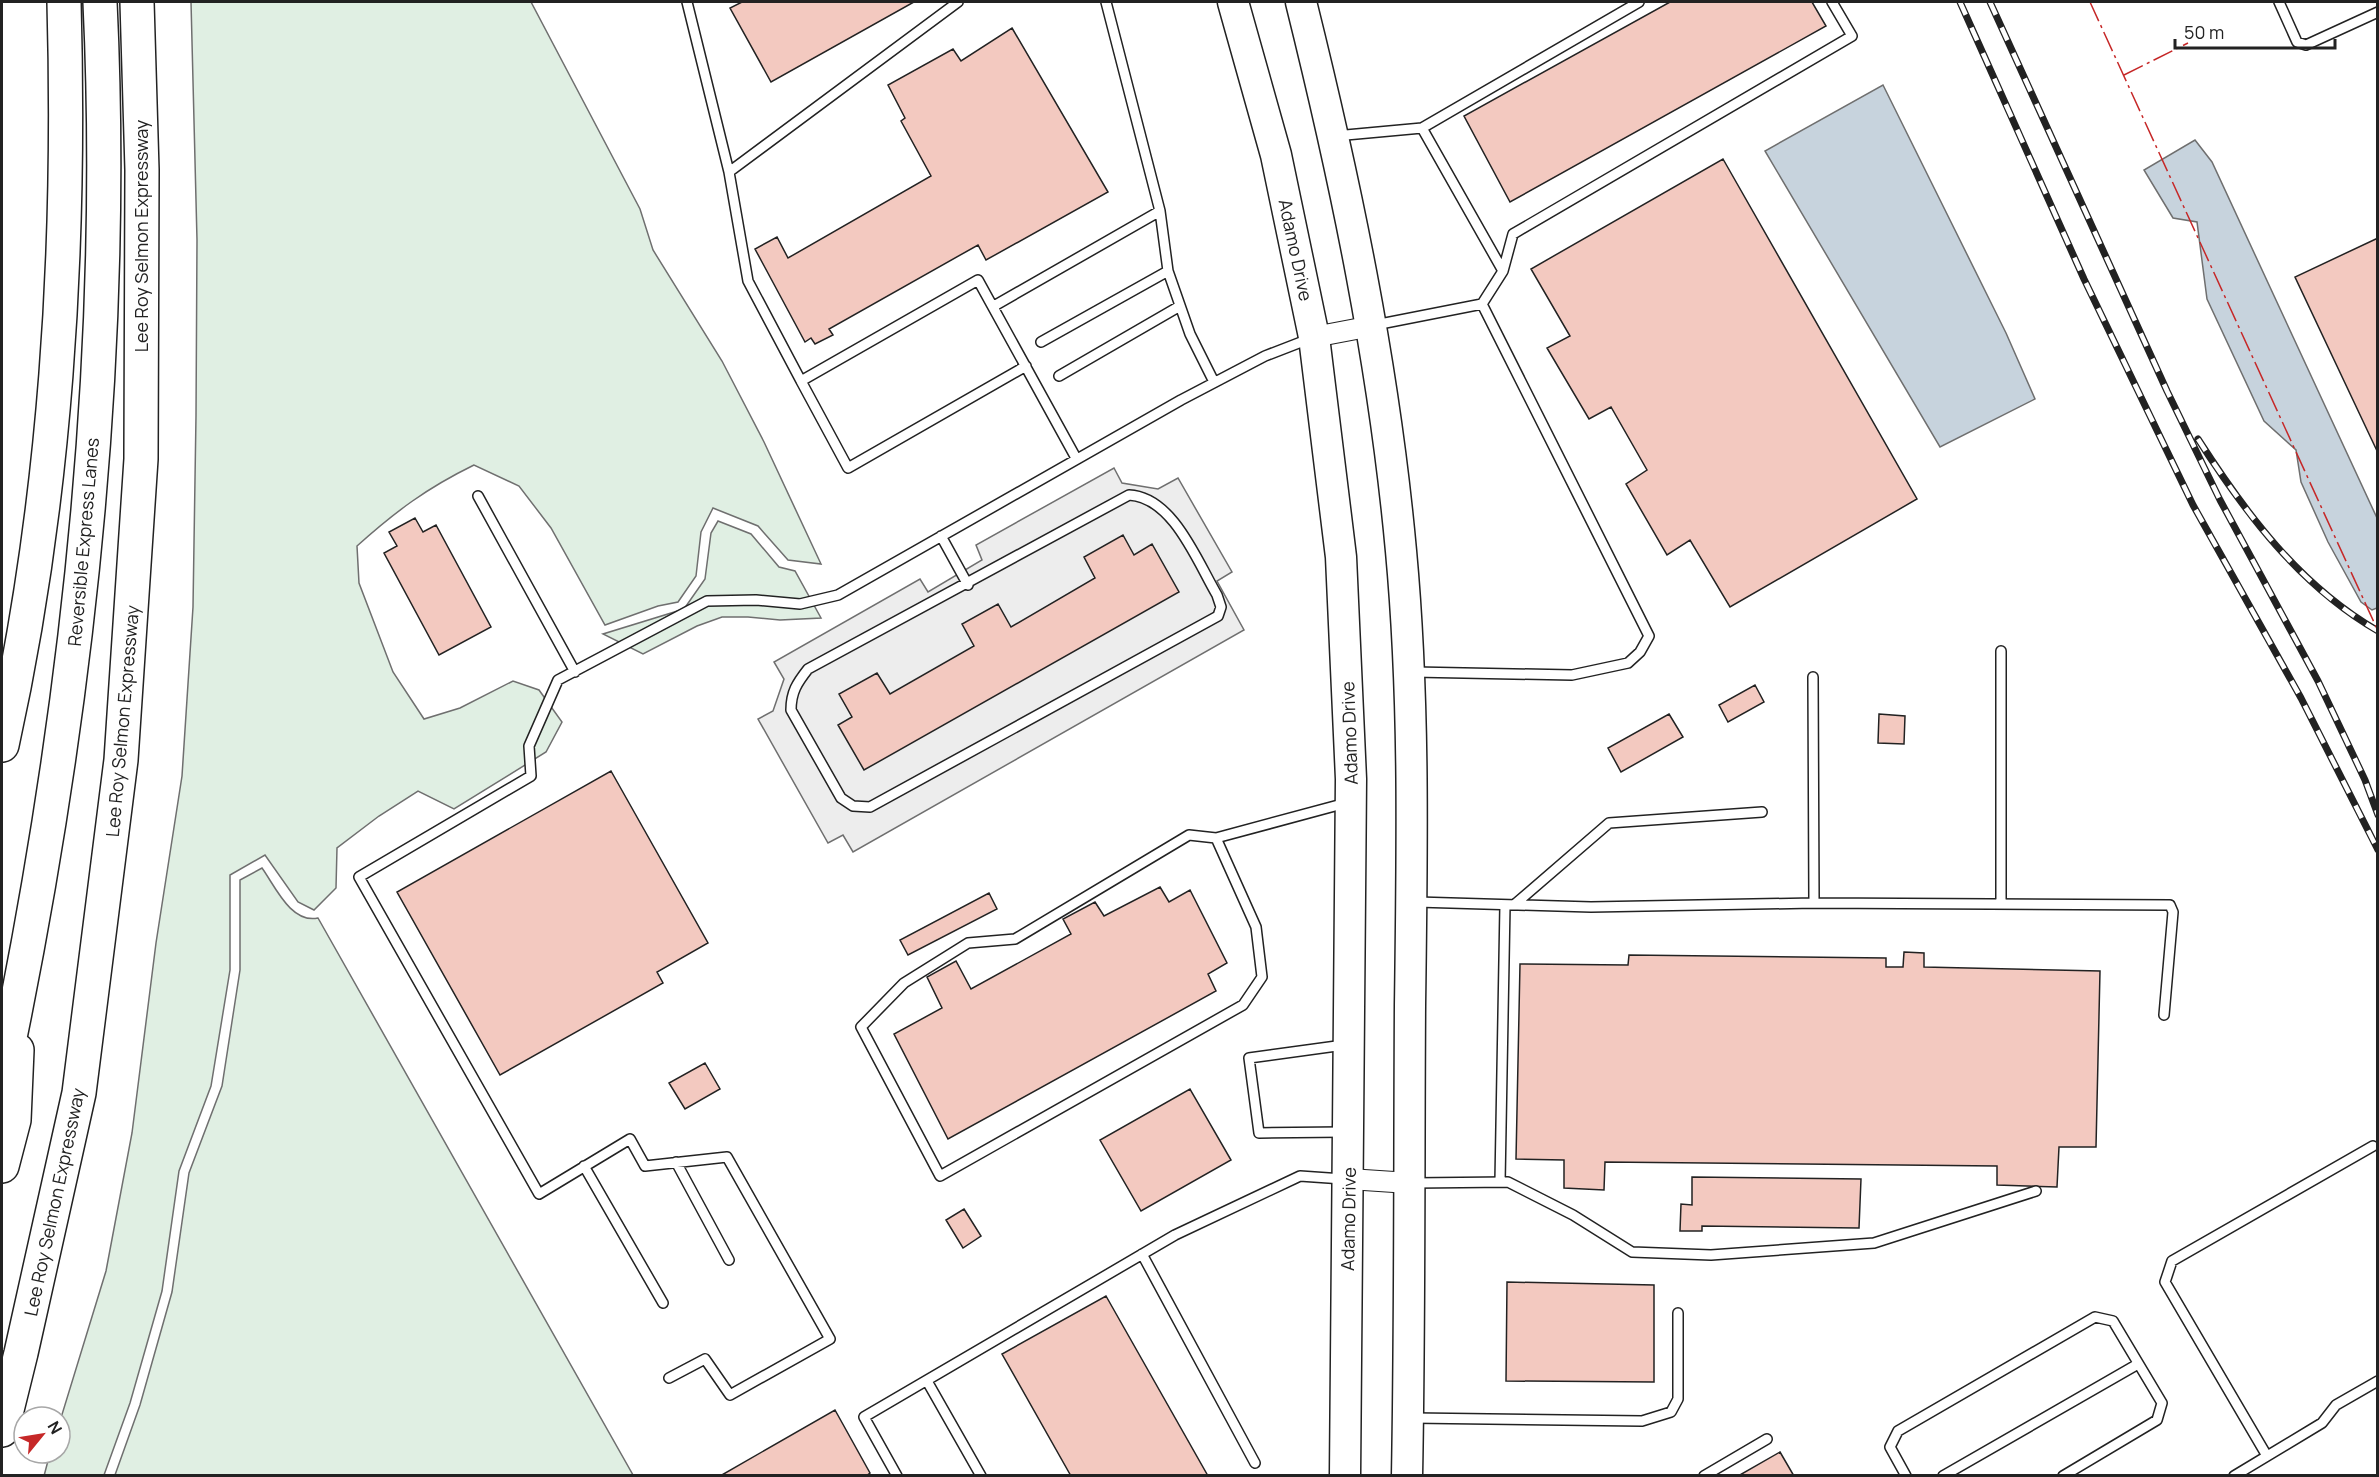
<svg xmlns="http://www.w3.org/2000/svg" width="2379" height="1477" font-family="Manrope,sans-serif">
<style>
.green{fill:#e0efe3;stroke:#6f6f6f;stroke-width:1.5}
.parking{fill:#ededed;stroke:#6f6f6f;stroke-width:1.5}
.water{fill:#c7d3dd;stroke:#6f6f6f;stroke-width:1.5}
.building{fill:#f3c9c0;stroke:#222;stroke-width:1.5}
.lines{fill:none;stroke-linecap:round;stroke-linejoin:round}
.lane-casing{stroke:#222;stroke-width:12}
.street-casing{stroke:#222;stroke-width:22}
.primary-casing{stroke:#222;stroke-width:33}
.highway-casing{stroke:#222;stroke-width:36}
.lane{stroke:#fff;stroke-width:9}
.street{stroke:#fff;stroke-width:20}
.primary{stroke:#fff;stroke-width:30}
.highway{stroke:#fff;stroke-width:33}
.rail-casing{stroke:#222;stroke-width:7}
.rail{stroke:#fff;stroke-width:4.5;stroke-dasharray:14;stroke-linecap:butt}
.power{stroke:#c62828;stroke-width:1.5;stroke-dasharray:21 4.5 3 4.5;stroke-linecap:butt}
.labels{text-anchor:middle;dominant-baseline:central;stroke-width:4.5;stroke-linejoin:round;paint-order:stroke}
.street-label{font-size:18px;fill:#222;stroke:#fff}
</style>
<rect width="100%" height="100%" fill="#fff"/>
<path class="green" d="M191 2H531L640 209 653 250 722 361 764 442 821 564 788 560 758 526 713 508 701 532 696 576 678 602 658 606 605 625 551 528 519 486 474 465C427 488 396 511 357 546L359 583 393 672 424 719 460 708 513 681 539 690 562 722 546 752 454 809 418 791 379 816 337 848 336 888 314 910 298 902 265 855 230 875V970L211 1086 179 1171 162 1291 130 1403 104 1475 44 1476 50 1453H60V1421L106 1271 132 1133 156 943 182 776 193 607 196 416 197 240Z
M718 521 751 534 779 567 795 571 821 618 780 620 748 617H722L697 626 643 654 603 634 684 609 705 579 711 533Z
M262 868C275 886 291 924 318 918L633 1475H115L140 1405 172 1292 189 1173 222 1086 240 970V880Z"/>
<path class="parking" d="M1114 468 1122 483 1158 489 1178 478 1232 572 1217 581 1244 630 853 852 843 835 828 843 758 719 773 711 784 679 774 662 920 579 928 592 982 560 976 545Z"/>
<path class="water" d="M1883 85 2006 333 2035 399 1940 447 1765 151Z
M2195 140 2212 162 2377 518V608L2372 610 2361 602 2328 542 2301 482 2296 450 2264 421 2207 299 2197 222 2173 218 2144 170Z"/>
<path class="building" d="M742 2H914L771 82 730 8Z
M1670 2H1812L1826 26 1510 202 1464 116Z
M1012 28 1108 192 986 260 978 245 829 329 833 335 815 344 811 338 805 342 755 249 777 237 788 258 931 176 901 121 905 118 888 85 953 49 961 61Z
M1723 159 1917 499 1730 607 1690 540 1667 555 1626 484 1647 470 1611 407 1589 419 1547 348 1570 336 1531 269Z
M2378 238V453L2295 277Z
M415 518 423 532 436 525 491 627 439 655 384 553 397 546 389 532Z
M1123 535 1134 555 1152 544 1179 592 864 770 838 725 852 717 839 694 877 673 890 694 974 646 962 624 998 604 1011 627 1095 578 1084 557Z
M1755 685 1764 702 1728 722 1719 705Z
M1669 714 1683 737 1621 772 1608 748Z
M1879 714 1905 716 1904 744 1878 743Z
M611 771 708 943 657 972 663 983 500 1075 397 892Z
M1160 887 1169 902 1190 890 1227 963 1208 974 1216 991 948 1139 894 1034 942 1008 927 977 956 961 971 989 1071 934 1063 919 1095 902 1104 916Z
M989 893 997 909 908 955 900 940Z
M1904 952 1924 953V967L2100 971 2096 1147H2059L2057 1187 1997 1185V1166L1605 1162 1604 1190 1564 1188V1160L1516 1159 1520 964 1628 965 1629 955 1886 958V967H1903Z
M705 1063 720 1089 685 1109 669 1083Z
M1190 1089 1231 1160 1141 1211 1100 1140Z
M1692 1177 1861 1179 1859 1228 1702 1226V1231H1680L1681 1204 1692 1205Z
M964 1209 981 1236 963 1248 946 1220Z
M1507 1282 1654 1285V1382L1506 1381Z
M1106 1296 1208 1476H1071L1002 1354Z
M835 1410 870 1473 866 1476H720Z
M1780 1452 1794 1476H1738Z"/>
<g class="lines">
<g class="lane-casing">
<path id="lane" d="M687 2 729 172
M958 2 729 172 748 281 801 381 978 280 1076 458
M1106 2 1160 211 1168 271 1190 334 1214 382
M2279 2 2297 42 2306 45 2378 12
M1422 128 1503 271
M1335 136 1422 128 1639 2
M1482 304 1503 271 1513 234 1852 36 1832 2
M994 306 1160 211
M1375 325 1482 304 1649 636 1640 652 1628 663 1572 675 1414 672
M1041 342 1168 271
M1059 376 1180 306
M801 381 848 468 1026 366
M1129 495C1173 497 1197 561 1217 595L1221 607 1218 616 870 807 853 806 841 798 791 710C791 692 797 683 808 669Z
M478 496 575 672
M941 536 968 585
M1813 677 1814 903
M1216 838 1189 835 1015 939 968 943 904 983 861 1027 940 1176 1243 1005 1262 977 1256 927 1216 838 1346 803
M1417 902 1591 907 1814 903 2170 905 2173 912 2164 1015
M2001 904V651
M1514 905 1609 823 1762 812
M1344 1132 1259 1133 1249 1058 1344 1045
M676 1162 729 1260
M584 1166 663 1303
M1500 1182 1505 905
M1414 1183 1508 1182 1573 1215 1632 1252 1711 1255 1874 1243 2036 1191
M1142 1254 1255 1463
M669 1378 705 1359 730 1395 830 1339 727 1157 645 1166 630 1139 539 1194 359 877 531 776 529 746 558 680 707 601 756 600 800 604 838 595 1181 400 1265 356 1309 339
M927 1381 981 1476
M1413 1418 1642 1421 1671 1412 1678 1399V1313
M2267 1456 2165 1282 2172 1261 2373 1146
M897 1476 864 1417 1175 1235 1300 1176 1343 1179
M1704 1476 1767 1439
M1906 1476 1890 1447 1898 1431 2095 1317 2113 1321 2162 1403 2157 1420 2063 1476
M1943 1476 2138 1364
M2234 1476 2322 1423 2336 1405 2378 1381"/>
</g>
<g class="street-casing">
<path id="street" d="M1314 337 1372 326
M1349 1179 1409 1183"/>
</g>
<g class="primary-casing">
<path id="primary" d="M1233 2 1276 155 1314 337 1341 557 1351 779 1345 1476
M1301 2C1346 183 1384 365 1401 551 1415 702 1412 854 1410 1006 1409 1162 1410 1319 1407 1476"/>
</g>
<g class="highway-casing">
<path id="highway" d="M2 745C56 500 71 252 64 2
M2 1076C76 724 117 361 100 2
M2 1166 14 1120 17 1050
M2 1430 21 1353 79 1093 121 760 141 459 142 170 137 2"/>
</g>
<use href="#lane" class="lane"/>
<use href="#street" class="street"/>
<use href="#primary" class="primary"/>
<use href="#highway" class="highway"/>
<g class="rail-casing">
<path id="rail" d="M1960 2 2084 279 2193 505 2301 698 2378 850
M1990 2 2167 391 2220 500 2318 681 2365 780 2378 815
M2198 439C2246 514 2300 586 2378 631"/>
</g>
<use href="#rail" class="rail"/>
<path class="power" d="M2090 2 2378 631
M2124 75 2188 43"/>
</g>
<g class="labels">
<g class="street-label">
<text transform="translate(141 236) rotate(-90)">Lee Roy Selmon Expressway</text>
<text transform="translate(1296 250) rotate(78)">Adamo Drive</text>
<text transform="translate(83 542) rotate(-85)">Reversible Express Lanes</text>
<text transform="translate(122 721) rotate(-85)">Lee Roy Selmon Expressway</text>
<text transform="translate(1349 733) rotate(-92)">Adamo Drive</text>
<text transform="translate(54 1202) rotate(-78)">Lee Roy Selmon Expressway</text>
<text transform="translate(1348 1219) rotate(-89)">Adamo Drive</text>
</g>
</g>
<rect width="2379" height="1477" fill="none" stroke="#222222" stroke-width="6"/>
<g transform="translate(42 1435) rotate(60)"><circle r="28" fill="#ffffff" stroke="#a7a7a7" stroke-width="1.5"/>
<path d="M0-4.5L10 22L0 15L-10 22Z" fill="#c62828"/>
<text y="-9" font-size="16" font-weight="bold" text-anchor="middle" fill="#222222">N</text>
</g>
<path d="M2175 39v9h160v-9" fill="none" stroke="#222222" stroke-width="3"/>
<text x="2184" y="39" font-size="18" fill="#222222" stroke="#ffffff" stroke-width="4.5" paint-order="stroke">50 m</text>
</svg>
